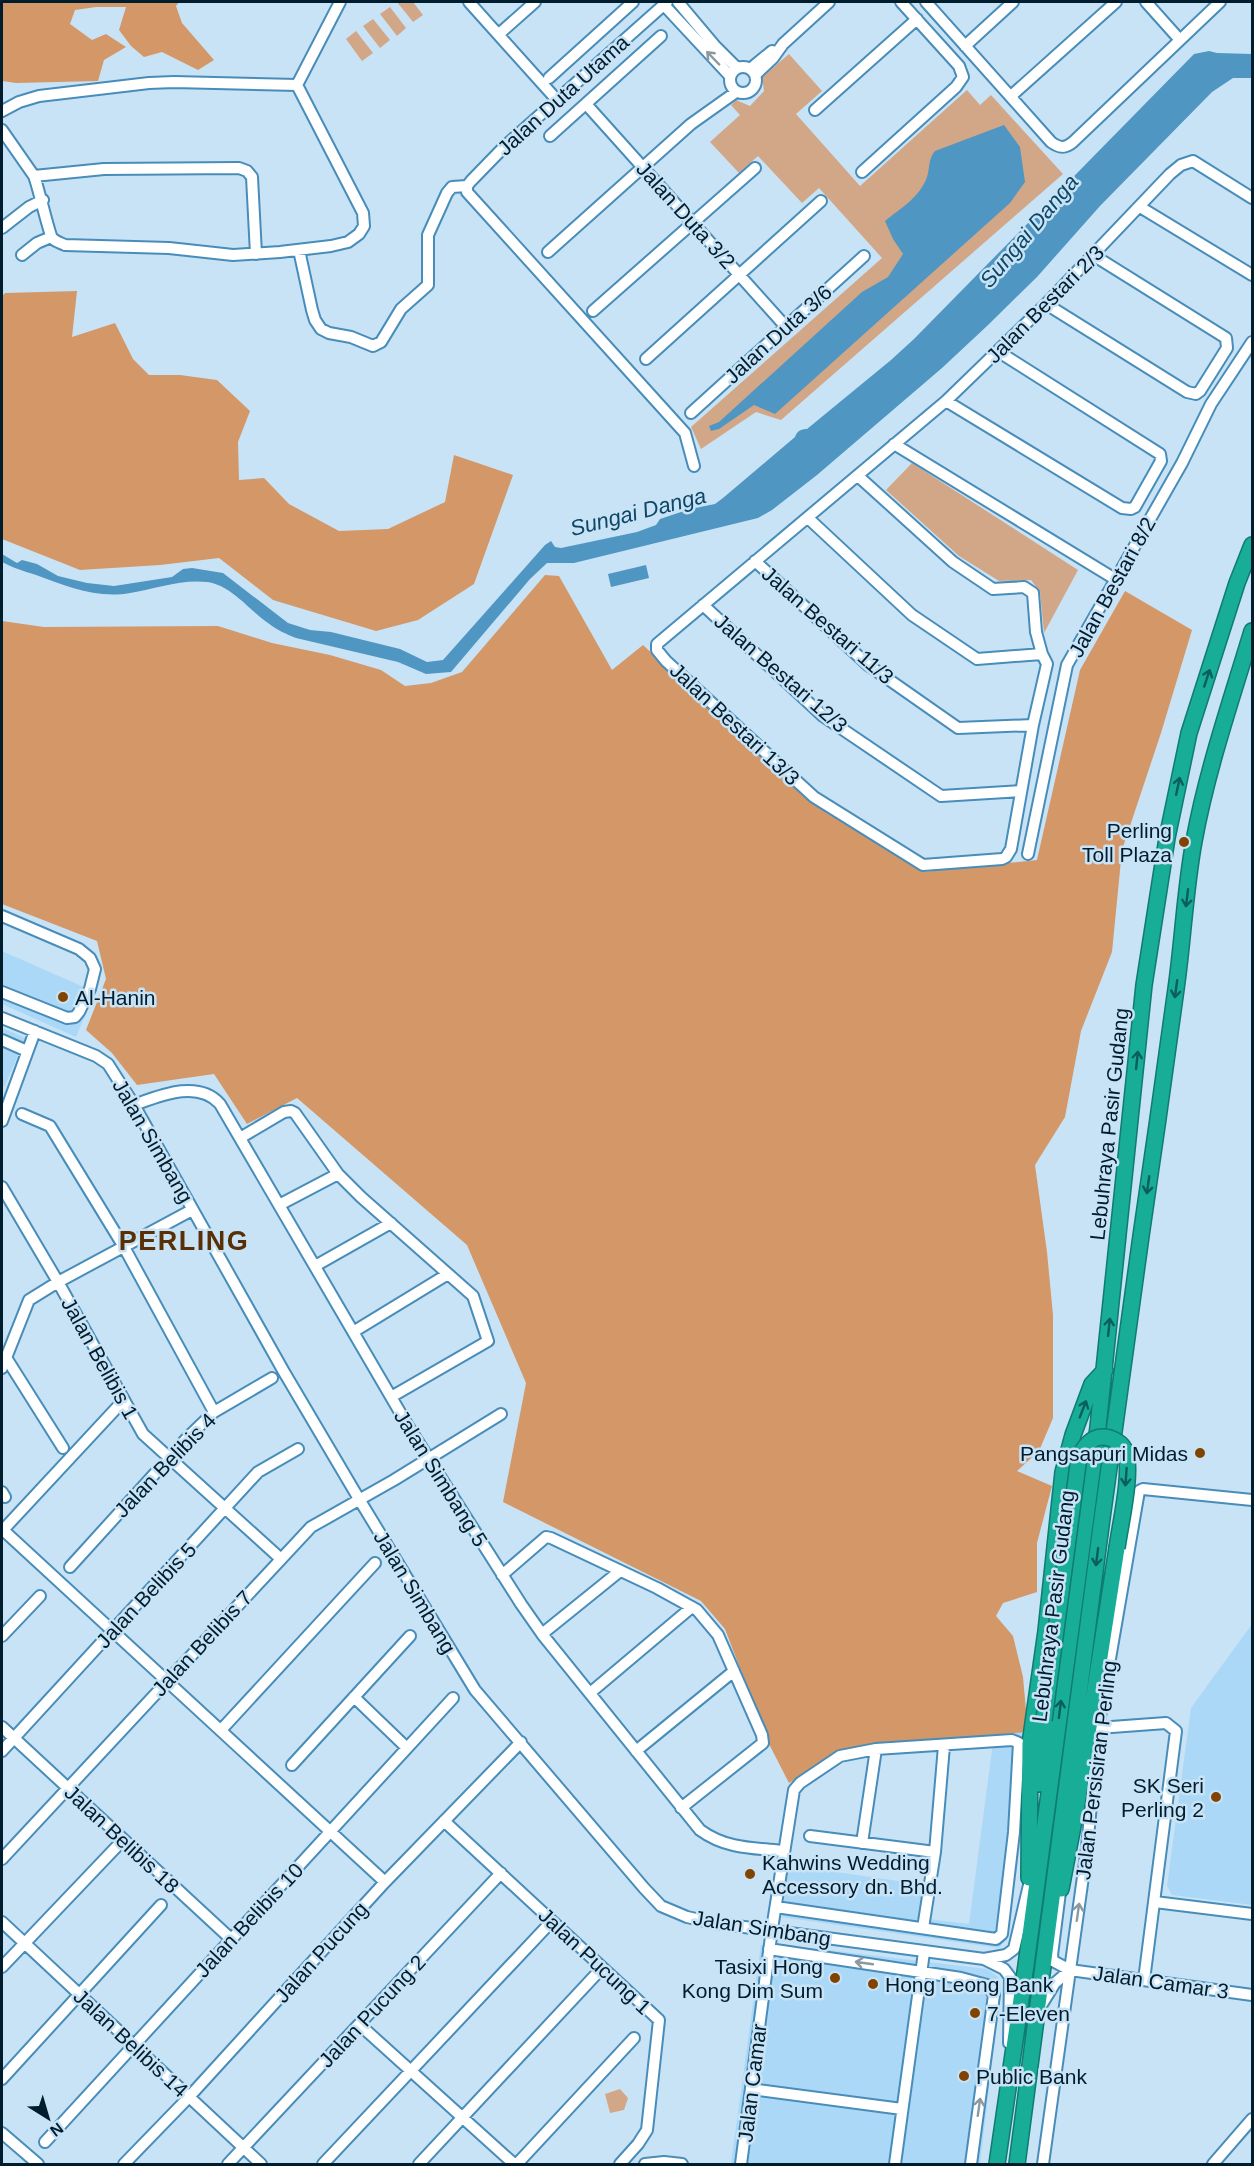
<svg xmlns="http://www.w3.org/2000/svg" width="1254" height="2166" font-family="Arial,sans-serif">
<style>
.built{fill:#abd8f7}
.green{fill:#d2a787}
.forest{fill:#d49767}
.water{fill:#5096c3}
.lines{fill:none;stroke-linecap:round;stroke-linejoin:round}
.minor-casing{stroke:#488db9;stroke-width:14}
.highway-casing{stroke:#0f7b72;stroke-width:18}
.minor{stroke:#fff;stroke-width:10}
.highway{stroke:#17ad96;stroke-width:15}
.highway-bridge-casing{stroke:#0f7b72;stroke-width:18;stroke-linecap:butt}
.highway-bridge{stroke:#17ad96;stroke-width:15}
.oneway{stroke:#8c99a1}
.oneway2{stroke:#0a5e5d}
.poi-dot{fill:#814400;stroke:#c8e3f6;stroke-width:2}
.labels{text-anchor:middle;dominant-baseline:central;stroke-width:5;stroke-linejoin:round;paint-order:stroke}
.street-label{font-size:21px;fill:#001d2e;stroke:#c8e3f6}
.poi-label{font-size:21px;fill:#001d2e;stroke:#c8e3f6;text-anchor:start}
.water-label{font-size:22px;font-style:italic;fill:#0e4766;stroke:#c8e3f6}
.district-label{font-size:27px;font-weight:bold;letter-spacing:1.5px;fill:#592f05;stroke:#c8e3f6}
</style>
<rect width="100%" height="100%" fill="#c8e3f6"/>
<path class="built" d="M2 951 95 992 76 1037 2 1004Z
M2 1028 26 1038 4 1087 2 1086Z
M1252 1624V1905L1172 1895 1167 1886 1191 1708Z
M1028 1732 1022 1832 1007 1938 999 1948 782 1917 788 1865 926 1885 920 1918 969 1924 994 1735Z
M761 1945H786L987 1969 998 1977 1001 1988 980 2164H731Z"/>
<path class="green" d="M397 2H413L423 15 413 22Z
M390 7 406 28 397 36 380 14Z
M373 19 390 40 380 48 363 26Z
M356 31 373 53 362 61 346 39Z
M789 54 822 91 796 114 860 186 967 90 980 105 991 95 1063 174 781 420 756 412 701 449 691 427 882 258 819 188 802 203 758 156 739 173 710 142 740 115 731 105 736 100 750 106 764 91 762 77Z
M912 463 1078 570 1044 633 1040 592 1031 580 999 581 959 556 886 490Z
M620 2089 628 2098 624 2110 610 2113 605 2094Z"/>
<path class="forest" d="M2 2H179L176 6 182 23 214 60 198 70 162 52 144 57 131 46 119 30 126 7H96L75 10 70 24 92 40 106 34 126 47 104 60 98 81 16 83 2 81Z
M77 291 72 337 115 323 133 359 149 375H180L217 380 250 411 238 442 239 480 264 478 289 504 339 531 388 529 445 502 454 455 513 475 474 584 418 620 376 631 273 600 219 558 160 565 80 570 2 539V296L5 293Z
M545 575 559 576 612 670 643 645 813 802 924 872 1037 860 1080 670 1125 591 1192 630 1161 733 1122 850 1112 952 1081 1031 1065 1117 1035 1165 1047 1252 1053 1315V1418L1039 1451 1017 1471 1052 1486 1037 1543V1592L1003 1603 996 1616 1013 1636 1023 1677 1028 1732 882 1744 840 1751 789 1783 769 1744 725 1629 701 1601 503 1502 526 1383 467 1245 297 1098 247 1124 214 1074 137 1085 112 1053 86 1030 106 979 97 941 2 904V621L44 627 218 626 272 643 330 655 381 670 405 686 431 683 462 672Z"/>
<path class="water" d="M1209 51 1217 53 1252 54V78H1233L1212 92 1100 206 1037 277 987 326 942 368 817 475 772 510 758 518 574 563H547L530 579 451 672 426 674 398 662 296 638C286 634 277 630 268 623 249 610 231 585 207 582 181 579 155 589 130 593 96 599 67 586 36 575 24 571 13 568 2 562V554L17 563 22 560 37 564 58 576 87 583 114 586 172 577 183 569 192 568 223 573 288 623 310 630 331 632 400 649 427 662 443 660 545 545 551 541 555 547 561 548 637 532 656 525 660 519 690 509 715 504 723 498 795 437C797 431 801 429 807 429L891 360 914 339 1194 54Z
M1004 125 1020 147 1025 182 1010 203 775 414 754 405 719 429 711 431 709 426 719 422 862 292 888 277 903 254 893 239 885 221C901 208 920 197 927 177 930 168 928 159 935 151Z
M646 565 649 578 611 587 608 574Z"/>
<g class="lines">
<g class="minor-casing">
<path id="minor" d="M469 2 557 100
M667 2 504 147 471 181 467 186V192L685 433 694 466
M678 2 715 46 737 68
M926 2 1051 142C1059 148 1065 149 1073 142L1220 2
M1146 2 1180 40
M663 4 730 76
M499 34 535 2
M965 46 1013 2
M730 80a13 13 0 1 1 26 0a13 13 0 1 1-26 0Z
M750 69 772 51
M755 75 773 58 783 44 829 2
M549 78 633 2
M297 85 340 2
M1011 96 1116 2
M586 104 786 327
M815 110 917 19
M2 111 19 102 39 96 149 83 174 82 297 85
M2 130 34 176 104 169 239 168 247 171 252 177 256 254
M550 136 661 36
M862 172 956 87 963 77 959 66 901 2
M34 176C38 186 49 233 52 238 56 242 61 243 65 245L169 248 233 255 280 252 331 246 348 242 359 234 364 226 363 213 297 85
M1140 207 1252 275
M2 228 29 207 43 200
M299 250 312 310 315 320 321 329 329 333 351 337 373 346 381 342 401 309 428 285V235L447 193 452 187 467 186
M548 252 691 124 736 92
M22 255 37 243 51 237
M1046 304 1187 392 1196 394 1200 391 1227 348 1226 338 1093 255
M593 311 755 168
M646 359 821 201
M946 401 1122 508 1131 509 1135 507 1161 461 1160 454 999 352
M691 413 864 256
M894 444 1115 579
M858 476 953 562 993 589 1024 587 1033 593 1036 632 1042 654 1047 664 1033 725 1011 849 1006 857 1002 859 923 865 814 797 666 661 657 650V644L946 401 1046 304 1170 174 1181 165 1193 161 1252 198
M808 518 912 615 977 659 1042 654
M755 561 868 665 958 728 1033 725
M703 605 823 716 941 796 1021 791
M1028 854 1067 665 1182 463 1211 404 1252 342
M2 916 79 949 90 958 95 969 90 989 79 1012 75 1017 67 1018 2 992
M2 1018 96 1056 108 1064 134 1105 284 1372 359 1499 475 1690 644 1888 661 1906 687 1917 714 1923 984 1959 1006 1955 1014 1949 1029 1885
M2 1040 27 1051
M134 1105C159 1096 198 1079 220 1104L408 1426 521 1604 542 1634 700 1830C726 1849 753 1848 784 1851
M22 1114 50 1126 124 1247 214 1412
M2 1121 35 1031
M240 1138 284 1112 291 1111 295 1113 338 1174 361 1197 473 1296 488 1341 391 1397
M2 1187 58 1282 143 1434 281 1559
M279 1205 338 1174
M315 1266 391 1223
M353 1332 448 1274
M5 1356 63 1448
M2 1368 29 1300 58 1282 192 1210
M2 1492 5 1497
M2 1529 385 1882
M3 1530 123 1401
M70 1567 188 1437 214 1412 272 1378
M502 1575 546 1537 551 1538 657 1588 697 1610 718 1635 762 1735 763 1743 681 1808
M542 1634 620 1571
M2 1636 40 1596
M590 1693 692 1607
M354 1697 407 1748
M2 1727 231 1939
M1098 1728 1166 1723 1176 1731 1144 1980
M221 1730 375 1563
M2 1751 258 1472 298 1449
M636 1751 734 1671
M292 1765 410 1636
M444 1821 659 2020 647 2130 638 2144 620 2164
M810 1836 935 1852
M862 1843 876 1749
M2 1859 311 1527 394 1480 501 1414
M1060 1892 1052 1955 1053 1961 1070 1970 1252 1995
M1155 1902 1252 1914
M2 1922 261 2164
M923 1928 935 1852 944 1746
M769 1949 961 1978 987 1985 994 1995 971 2164
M984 1959 1004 1969 1010 1977 1009 2043
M2 1967 123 1840
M1039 2009 1055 1983 1070 1970
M360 2025 514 2164
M2 2079 161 1905
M751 2089 902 2109
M2 2133 38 2164
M45 2142 453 1698
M124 2164 189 2097 385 1882 521 1742
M228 2164 501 1873
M323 2164 552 1921
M419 2164 602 1968
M517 2164 634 2038
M645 2164 664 2162 682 2164
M741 2164 772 1929 794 1790 800 1783 840 1756 876 1749 1012 1740 1019 1743 1014 1832 1002 1934 996 1939 776 1907
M895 2164 924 1952
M1043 2164 1087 1848 1098 1728 1139 1491 1143 1489 1252 1500
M1213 2164 1252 2119"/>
</g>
<g class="highway-casing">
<path id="highway" d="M1039 1784 1044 1720
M1029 1878 1030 1744 1046 1631 1063 1472 1073 1435 1092 1384 1105 1370
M1061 1889 1076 1810 1117 1548
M997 2164 1026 1965 1098 1427 1144 985 1167 838 1189 733 1237 583 1252 545
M1017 2164C1058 1855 1097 1545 1141 1236 1153 1154 1165 1071 1176 989 1183 940 1185 890 1194 841 1207 770 1231 701 1252 631"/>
</g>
<use href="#minor" class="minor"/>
<use href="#highway" class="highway"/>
<g class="highway-bridge-casing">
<path id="highway-bridge" d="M1044 1720 1079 1457C1084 1448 1090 1437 1103 1437 1111 1437 1123 1443 1125 1451 1133 1471 1120 1525 1117 1548"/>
</g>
<use href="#highway-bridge" class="highway-bridge"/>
</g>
<defs><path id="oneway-shaft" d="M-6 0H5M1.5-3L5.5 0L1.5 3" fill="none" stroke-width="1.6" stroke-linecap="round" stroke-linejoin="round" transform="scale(1.5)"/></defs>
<g class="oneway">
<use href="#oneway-shaft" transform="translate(713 58) rotate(-134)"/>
<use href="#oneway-shaft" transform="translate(1078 1912) rotate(-82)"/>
<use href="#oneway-shaft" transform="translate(864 1963) rotate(-172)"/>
<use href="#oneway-shaft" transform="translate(979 2107) rotate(-82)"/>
</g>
<g class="oneway2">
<use href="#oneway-shaft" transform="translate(1207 678) rotate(-72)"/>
<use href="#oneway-shaft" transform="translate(1178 786) rotate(-78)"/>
<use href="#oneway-shaft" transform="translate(1187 898) rotate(97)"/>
<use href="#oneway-shaft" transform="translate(1176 989) rotate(98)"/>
<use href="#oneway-shaft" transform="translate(1137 1060) rotate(-84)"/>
<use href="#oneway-shaft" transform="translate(1148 1185) rotate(98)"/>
<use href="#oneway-shaft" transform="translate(1109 1327) rotate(-84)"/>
<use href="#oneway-shaft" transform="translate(1083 1409) rotate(-69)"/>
<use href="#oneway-shaft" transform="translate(1126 1477) rotate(94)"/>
<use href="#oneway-shaft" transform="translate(1097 1557) rotate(97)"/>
<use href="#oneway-shaft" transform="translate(1060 1709) rotate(-83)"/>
</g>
<g class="poi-dot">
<circle cx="1184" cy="842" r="6"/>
<circle cx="63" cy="997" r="6"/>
<circle cx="1200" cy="1453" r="6"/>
<circle cx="1216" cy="1797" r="6"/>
<circle cx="750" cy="1874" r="6"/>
<circle cx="835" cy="1978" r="6"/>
<circle cx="873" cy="1984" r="6"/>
<circle cx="975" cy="2013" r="6"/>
<circle cx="964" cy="2076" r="6"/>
</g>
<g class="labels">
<g class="street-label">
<text transform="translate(563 95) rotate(-42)">Jalan Duta Utama</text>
<text transform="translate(686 215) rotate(48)">Jalan Duta 3/2</text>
<text transform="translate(1045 304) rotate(-45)">Jalan Bestari 2/3</text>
<text transform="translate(778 334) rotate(-42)">Jalan Duta 3/6</text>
<text transform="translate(1112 587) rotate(-61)">Jalan Bestari 8/2</text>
<text transform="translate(828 625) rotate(41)">Jalan Bestari 11/3</text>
<text transform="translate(781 673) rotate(41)">Jalan Bestari 12/3</text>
<text transform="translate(735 724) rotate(43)">Jalan Bestari 13/3</text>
<text transform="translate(1109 1124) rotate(-84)">Lebuhraya Pasir Gudang</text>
<text transform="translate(153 1141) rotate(60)">Jalan Simbang</text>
<text transform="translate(100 1358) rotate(61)">Jalan Belibis 1</text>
<text transform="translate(165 1465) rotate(-46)">Jalan Belibis 4</text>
<text transform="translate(441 1478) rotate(58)">Jalan Simbang 5</text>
<text transform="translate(415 1592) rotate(59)">Jalan Simbang</text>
<text transform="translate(146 1595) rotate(-47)">Jalan Belibis 5</text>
<text transform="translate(1053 1606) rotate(-83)">Lebuhraya Pasir Gudang</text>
<text transform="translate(202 1643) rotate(-47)">Jalan Belibis 7</text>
<text transform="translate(1096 1770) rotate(-83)">Jalan Persisiran Perling</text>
<text transform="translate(122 1839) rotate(43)">Jalan Belibis 18</text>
<text transform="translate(249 1920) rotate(-47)">Jalan Belibis 10</text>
<text transform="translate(762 1928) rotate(9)">Jalan Simbang</text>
<text transform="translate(321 1952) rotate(-48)">Jalan Pucung</text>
<text transform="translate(595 1961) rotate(43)">Jalan Pucung 1</text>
<text transform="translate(1161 1982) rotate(8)">Jalan Camar 3</text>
<text transform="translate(372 2011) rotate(-47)">Jalan Pucung 2</text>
<text transform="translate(131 2043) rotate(43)">Jalan Belibis 14</text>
<text transform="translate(752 2083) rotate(-83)">Jalan Camar</text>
</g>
<g class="poi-label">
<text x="1172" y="830" text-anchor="end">Perling<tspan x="1172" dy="24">Toll Plaza</tspan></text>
<text x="75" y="997">Al-Hanin</text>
<text x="1188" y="1453" text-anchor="end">Pangsapuri Midas</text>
<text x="1204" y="1785" text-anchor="end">SK Seri<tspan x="1204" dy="24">Perling 2</tspan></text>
<text x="762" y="1862">Kahwins Wedding<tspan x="762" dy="24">Accessory dn. Bhd.</tspan></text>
<text x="823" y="1966" text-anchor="end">Tasixi Hong<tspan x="823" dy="24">Kong Dim Sum</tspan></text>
<text x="885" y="1984">Hong Leong Bank</text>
<text x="987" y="2013">7-Eleven</text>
<text x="976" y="2076">Public Bank</text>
</g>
<g class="water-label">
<text transform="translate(1029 231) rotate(-50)">Sungai Danga</text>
<text transform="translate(638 512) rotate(-14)">Sungai Danga</text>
</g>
<g class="district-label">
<text x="184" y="1241">PERLING</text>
</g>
</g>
<rect width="1254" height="2166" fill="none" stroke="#001d2e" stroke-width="6"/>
<g transform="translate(48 2118) rotate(143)" stroke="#c8e3f6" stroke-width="4.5" paint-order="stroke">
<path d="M0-4.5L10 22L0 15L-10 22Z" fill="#001d2e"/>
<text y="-9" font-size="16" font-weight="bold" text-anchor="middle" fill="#001d2e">N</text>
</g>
</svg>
